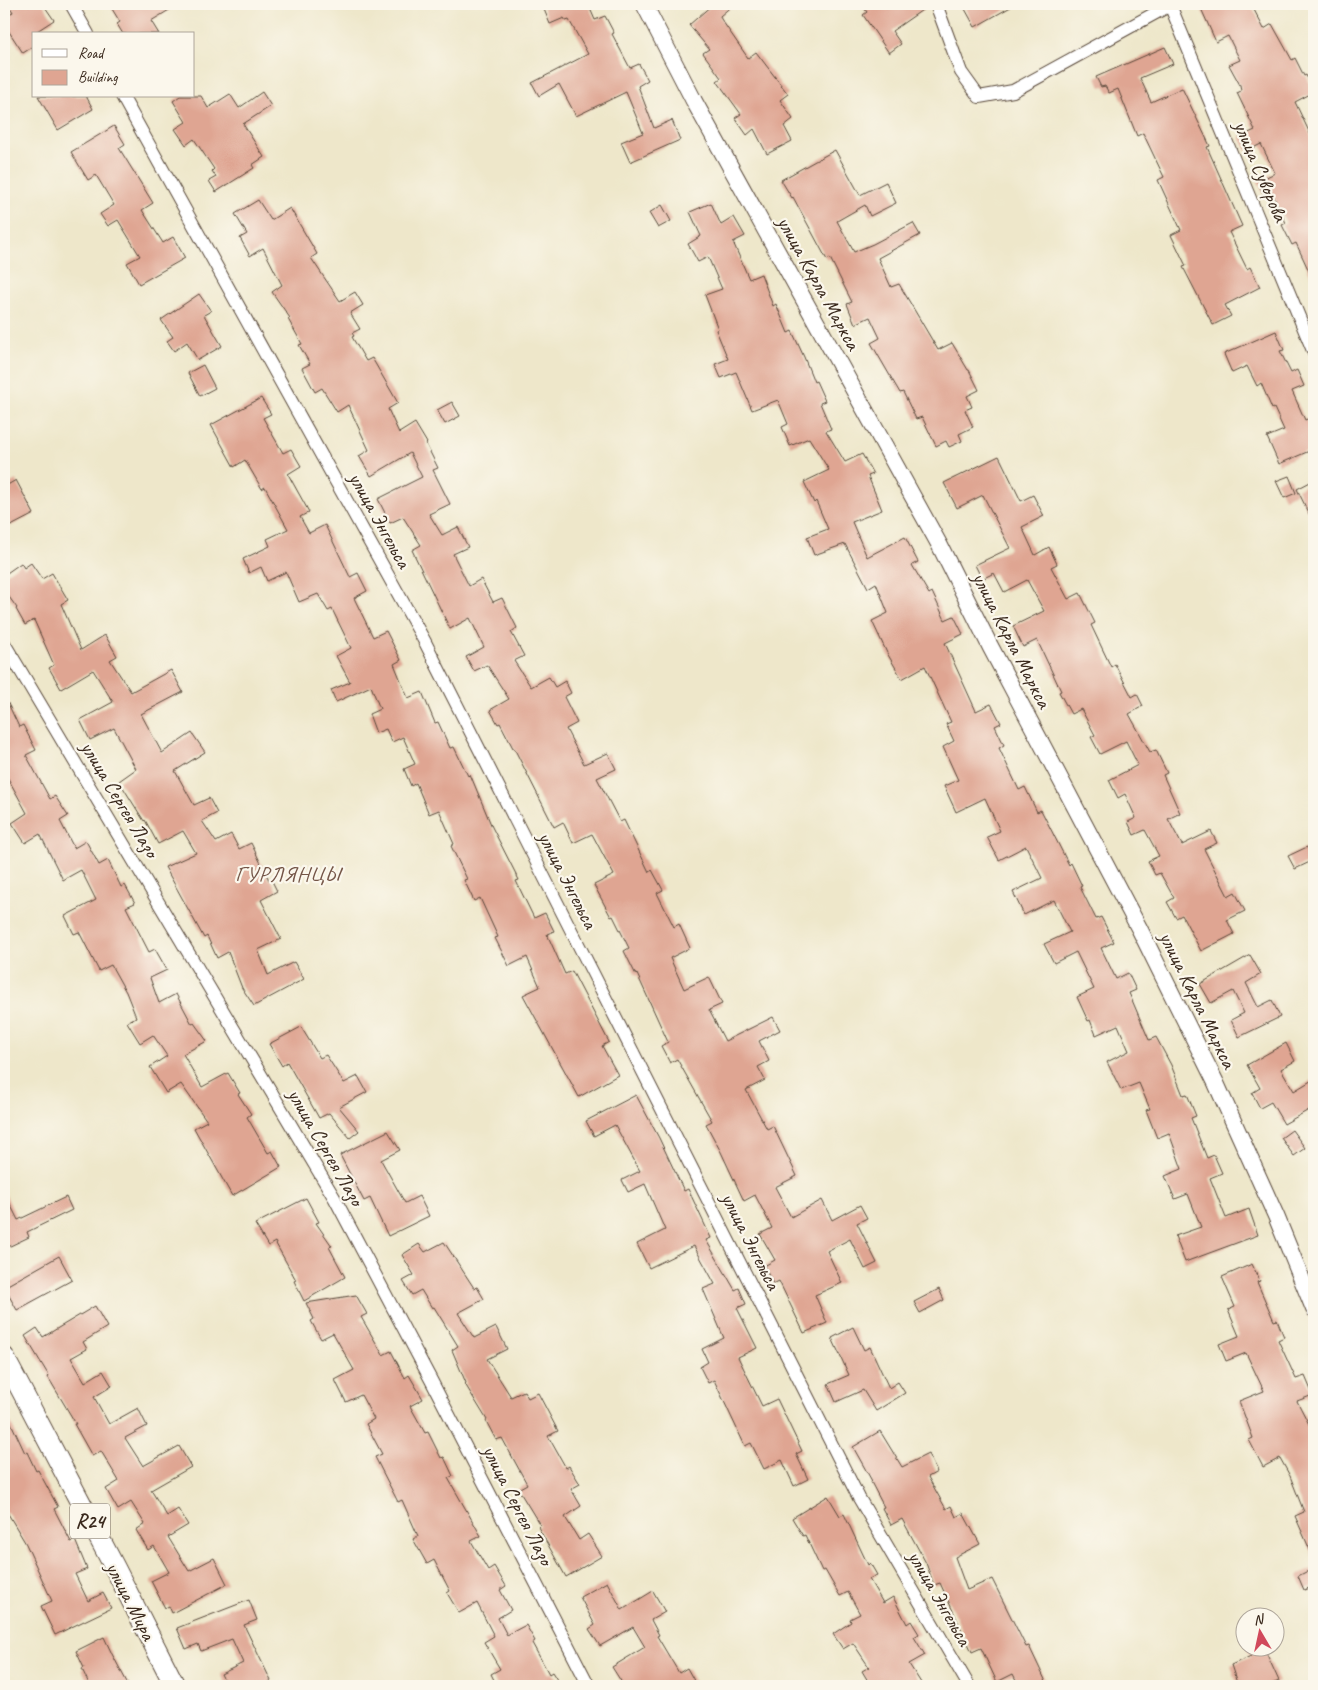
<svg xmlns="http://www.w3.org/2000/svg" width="1318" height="1690" font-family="Caveat,sans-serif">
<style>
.building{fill:#dfa592}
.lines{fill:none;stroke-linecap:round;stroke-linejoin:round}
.minor-casing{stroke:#564638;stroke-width:14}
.tertiary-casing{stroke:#564638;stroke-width:18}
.primary-casing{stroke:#564638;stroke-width:22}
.minor{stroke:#fff;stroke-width:12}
.tertiary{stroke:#fff;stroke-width:16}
.primary{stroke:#fff;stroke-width:20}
.labels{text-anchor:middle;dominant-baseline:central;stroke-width:4.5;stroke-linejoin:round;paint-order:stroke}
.shield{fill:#fbf7ec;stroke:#75685c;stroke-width:1}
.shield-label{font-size:20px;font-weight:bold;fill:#3b2a1e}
.street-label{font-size:21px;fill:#3b2a1e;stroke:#fbf7ec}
.neighbourhood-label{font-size:22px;letter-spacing:1px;fill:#745547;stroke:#fbf7ec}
</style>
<rect width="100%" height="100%" fill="#fbf7ec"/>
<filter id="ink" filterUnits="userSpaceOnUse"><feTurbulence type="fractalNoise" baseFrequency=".02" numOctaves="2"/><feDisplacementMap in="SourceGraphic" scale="10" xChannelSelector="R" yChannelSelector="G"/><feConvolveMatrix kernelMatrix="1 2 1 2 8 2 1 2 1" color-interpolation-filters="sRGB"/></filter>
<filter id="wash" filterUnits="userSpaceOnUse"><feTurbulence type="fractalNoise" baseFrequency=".0096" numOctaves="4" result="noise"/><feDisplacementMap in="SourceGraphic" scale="20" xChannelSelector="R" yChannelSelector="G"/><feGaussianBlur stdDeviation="1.12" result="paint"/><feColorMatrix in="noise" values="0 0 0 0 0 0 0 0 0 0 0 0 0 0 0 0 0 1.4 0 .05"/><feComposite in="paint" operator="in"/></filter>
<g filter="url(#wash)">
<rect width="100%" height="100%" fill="#eee7ca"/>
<g id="blocks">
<path class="building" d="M8 4H43L54 20 34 33V46L23 53 4 24V17L13 12Z
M109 4H179L151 21 159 34H123L117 24 120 22Z
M550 4H588L595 20 605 16 614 33 612 34 630 68 639 64 648 80 638 86 654 128 672 120 680 140 630 162 621 142 643 133 626 92 576 116 559 84 539 96 532 83 588 54 569 20 566 21 564 18 550 24 543 7Z
M713 4H734L720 16 721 19 748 58 756 52 788 94 780 100 793 119 784 126 792 141 767 154 754 129 747 135 735 118 741 114 717 81 721 78 703 53 709 49 689 25Z
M861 4H928V6L892 31 901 44 889 53 863 15 867 12Z
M975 4H1016L975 27 965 9Z
M1199 4H1251L1264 29 1272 24 1292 60 1295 58 1304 76 1306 75 1314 92 1295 102 1314 142V282L1296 243 1292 245 1282 225 1286 223 1270 189 1263 193 1258 181 1275 173 1261 144 1247 151 1240 137 1255 130 1237 93 1241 91 1240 85 1229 65 1240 60 1228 36 1216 42Z
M1165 47 1173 64 1140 78 1151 102 1182 88 1210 146 1207 147 1242 226 1229 232 1247 269 1250 267 1260 287 1225 305 1231 316 1213 325 1183 267 1186 266 1171 235 1181 230 1158 180 1164 177 1143 133 1137 136 1118 89 1109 93 1105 86 1101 87 1096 77Z
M262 92 271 106 243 124 264 157 252 165 254 168 216 192 209 181 216 177 212 171 214 169 194 139 186 145 175 129 186 122 173 101 180 96H201L208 108 230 94 239 108Z
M38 96H86L93 109 58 130Z
M114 126 125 144 119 148 153 203 142 210 163 243 173 237 185 258 139 284 127 263 140 256 118 220 108 226 100 214 114 205 96 175 88 180 71 152Z
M835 150 860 195 886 182 896 203 870 216 865 205 837 221 854 252 873 244 913 223 920 235 878 258 891 287 899 284 938 350 952 343 968 370H969L979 390 967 396 972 407 965 410 973 427 959 434 962 441 949 447 946 441 936 446 922 417 916 419 903 392 900 393 871 343 880 338 870 317 855 324 847 304 852 302 830 258 827 260 793 197 792 198 781 180Z
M258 200 271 220 290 208 317 254 311 258 340 301 355 292 363 305 350 313 360 329 352 333 354 336 352 337 366 361 372 358 398 403 388 409 399 433 415 423 427 443 426 444 438 468 433 470 450 504 429 514 442 535 458 527 468 547 453 554 469 586 481 579 493 602 502 598 517 628 511 632 524 656 514 661 531 687 549 677 555 687 565 681 571 693 564 697 577 723 566 729 584 764 608 753 616 769 597 778 620 822 624 820 649 872 652 870 663 890 657 893 674 927 679 924 690 948 670 958 684 989 709 977 722 1004 709 1010 725 1041 773 1017 780 1030 759 1041 769 1061 758 1067 765 1080 746 1090 767 1129 773 1126 797 1176 775 1187 791 1217 822 1200 832 1220 860 1205 867 1218 857 1223 877 1263 865 1269 850 1239 827 1251 842 1283 815 1295 827 1323 804 1333 779 1281 773 1284 764 1266 775 1260 760 1234 772 1228 755 1195 744 1201 721 1152 706 1124 712 1121 677 1059 670 1063 661 1046 668 1042 637 974 636 975 624 951 629 948 613 916 611 917 594 885 614 875 592 834 573 843 563 822 554 827 514 748H513L500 723 498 724 490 710 509 699 487 665 474 671 466 657 484 647 470 618 450 629 412 550 421 545 403 517 390 523 378 499 422 477 410 453 371 476 359 456 369 450 348 405 337 412 322 388 315 392 302 368 310 364 299 345 302 344 288 319 290 318 272 292 282 285 263 248 250 256 240 238 247 234 235 214Z
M711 203 721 225 734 217 745 236 733 242 749 279 761 274 773 306 776 304 788 333 792 331 804 357 814 382 816 381 825 401 820 403 831 429 826 431 845 462 862 454 873 474 868 476 882 510 852 522 867 557 905 537 918 562 912 565 929 594 932 592 945 620 954 616 963 634 945 643 976 711 991 704 1001 723 995 726 1004 745 999 748 1019 790 1025 787 1037 812 1041 810 1069 865 1071 863 1082 886 1080 887 1096 919 1101 917 1114 942 1101 948 1116 979 1128 973 1136 990 1129 993 1149 1040 1156 1037 1171 1065 1183 1095 1187 1094 1196 1116 1191 1118 1207 1158 1214 1155 1222 1173 1210 1178 1226 1218 1249 1209 1258 1235 1185 1262 1175 1236 1201 1227 1188 1194 1175 1199 1165 1176 1182 1169 1169 1133 1157 1138 1146 1110 1150 1109 1139 1083 1121 1090 1107 1062 1129 1051 1118 1025 1096 1035 1090 1020 1088 1021 1077 997 1094 989 1076 952 1054 963 1044 944 1070 932 1054 900 1024 915 1013 892 1042 878 1026 846 999 860 987 837 1000 831 985 798 956 812 944 786 958 780 943 747 954 741 946 724 951 722 925 666 902 679 887 653 872 621 888 613 876 583 868 588 845 544 814 555 807 537 828 529 816 501 814 503 804 482 829 470 809 438 790 446 782 427 788 424 778 400 752 410 736 372 721 378 715 364 728 359 716 330 718 329 705 295 722 289 708 257 698 262 688 244 701 236 690 212Z
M662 205 671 221 658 228 649 213Z
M199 294 211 311 204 315 222 346 198 360 187 342 174 351 167 341 173 337 161 320Z
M1276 331 1284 350 1280 351 1291 373 1297 370 1304 386 1292 391 1305 420 1314 416V449L1279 464 1267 437 1284 430 1274 408 1272 409 1261 383 1257 386 1247 366 1232 373 1224 354Z
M203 365 215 388 200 396 188 373Z
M261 398 271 414 263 418 283 453 291 449 301 466 288 474 309 512 300 517 309 533 325 525 350 577 358 573 367 591 354 598 373 637 386 631 401 660 394 664 408 698 422 692 435 723 438 722 450 748 454 747 468 776 470 774 492 827 519 880 516 881 534 918 545 913 554 931 547 934 565 974 572 971 609 1042 602 1046 618 1075 579 1097 523 995 540 987 527 957 509 966 495 938 498 937 480 898 474 901 464 880 467 879 451 846 454 844 439 810 429 814 416 783 411 786 404 769 415 764 403 737 392 742 386 729 376 733 369 714 380 709 371 686 336 702 331 690 350 682 336 656 351 648 332 609 328 611 318 594 299 602 286 572 267 581 261 567 249 573 243 559 270 546 267 539 288 529 265 487 262 489 245 460 234 467 211 425Z
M452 402 460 416 445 424 437 410Z
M999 456 1021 501 1033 495 1044 516 1022 527 1035 555 1049 547 1057 564 1051 567 1068 599 1080 593 1095 623 1091 625 1111 667 1115 664 1132 697 1137 694 1143 706 1129 714 1150 752 1156 750 1167 773 1163 775 1180 813 1168 819 1182 845 1211 831 1217 843 1204 849 1228 896 1235 892 1245 911 1227 920 1234 934 1201 951 1182 915 1176 918 1167 902 1174 898 1160 873 1155 875 1148 861 1159 856 1145 830 1134 835 1128 822 1136 818 1125 794 1118 798 1109 780 1138 765 1126 741 1100 754 1091 737 1095 735 1081 709 1071 714 1059 692 1061 691 1037 640 1023 647 1013 626 1044 611 1027 580 1004 592 994 573 982 579 975 565 1010 548 983 495 957 508 944 483Z
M1289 476 1296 493 1284 498 1276 481Z
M16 480 34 514 11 526 4 511V487Z
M1314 480V524L1297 489Z
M21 563 24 568 31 563 42 579 52 573 68 600 61 604 81 650 105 635 117 656 110 660 131 692 171 670 183 692 141 714 162 753 192 733 205 752 175 771 194 805 209 798 217 813 202 821 216 842 231 834 239 849 251 843 269 880 271 879 277 891 261 900 281 939 258 950 268 975 294 962 304 979 254 1006 242 988 228 952 217 958 207 936 204 938 165 867 196 853 183 831 158 844 145 820 144 821 119 781 136 769 114 728 90 740 80 720 113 702 93 670 61 689 49 668 54 665 34 620 25 625 16 609 17 608 4 590V575Z
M4 695 19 727 23 725 36 750 26 755 50 799 55 796 68 816 60 821 74 848 86 841 99 865 108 860 121 887 125 885 135 903 126 907 149 952 155 949 167 970 150 978 159 1003 176 994 192 1024 194 1023 207 1041 183 1054 202 1087 228 1073 240 1093 238 1094 251 1114 247 1117 268 1153 272 1151 281 1167 232 1196 194 1128 207 1121 181 1084 166 1093 150 1067 167 1056 153 1035 140 1043 127 1022 136 1017 126 992 111 965 99 971 79 932 74 934 65 916 96 900 81 870 63 880 40 834 25 843 12 823 27 813 4 771Z
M1307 847 1314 860 1295 869 1288 856Z
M1250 955 1261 974 1246 983 1258 1007 1272 1000 1280 1017 1239 1037 1231 1020 1244 1013 1233 991 1211 1003 1200 984Z
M301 1027 320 1058 326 1055 344 1083 358 1076 367 1092 339 1107 359 1131 350 1138 329 1113 319 1118 287 1062 282 1066 269 1044Z
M1286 1043 1295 1061 1281 1069 1294 1091 1314 1079V1107L1284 1124 1271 1102 1260 1108 1252 1093 1260 1088 1247 1065Z
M636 1095 659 1138 684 1191 688 1189 711 1238 706 1240 735 1290 739 1288 746 1304 737 1308 757 1348 738 1357 762 1406 777 1399 802 1451 796 1454 808 1479 794 1486 782 1460 764 1469 751 1443 745 1446 714 1380 708 1383 700 1367 708 1362 702 1349 724 1338 703 1289 715 1284 694 1246 649 1268 637 1244 665 1230 645 1184 628 1192 622 1180 640 1171 615 1125 594 1136 586 1121Z
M1292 1130 1305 1148 1294 1156 1281 1138Z
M388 1131 400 1150 381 1160 405 1203 419 1196 429 1216 388 1236 370 1198 364 1201 340 1155Z
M4 1192 18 1220 66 1197 72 1210 27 1232 29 1237 4 1249Z
M306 1198 319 1222 316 1223 332 1246 329 1247 345 1277 304 1301 294 1281 296 1280 275 1242 268 1246 255 1224Z
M444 1242 474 1288 477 1287 484 1299 458 1313 474 1338 496 1327 507 1349 487 1359 511 1397 524 1391 528 1398 538 1393 558 1431 548 1436 566 1468 569 1466 580 1484 571 1489 581 1506 565 1517 579 1540 588 1534 602 1556 566 1577 538 1527 540 1525 518 1489 527 1484 502 1438 496 1440 486 1421 487 1420 465 1384 466 1383 452 1350 458 1346 434 1307 432 1308 421 1290 412 1295 403 1281 414 1275 402 1255 419 1244 425 1252Z
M59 1256 72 1280 17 1310 4 1287Z
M1252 1264 1260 1281 1257 1282 1274 1321 1277 1320 1284 1337 1278 1340 1296 1379 1305 1376 1313 1395 1297 1401 1314 1434V1559L1295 1516 1304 1512 1290 1476 1280 1458 1263 1467 1249 1440 1253 1438 1239 1401 1264 1391 1246 1353 1226 1361 1219 1344 1239 1336 1228 1310 1235 1307 1222 1277Z
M939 1289 944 1300 920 1313 914 1302Z
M356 1295 367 1314 361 1317 383 1355 391 1351 405 1378 409 1375 423 1399 410 1406 425 1433 428 1432 441 1458 444 1457 453 1476 448 1478 481 1536 471 1541 488 1570 494 1566 506 1586 500 1590 511 1610 498 1618 507 1635 526 1625 535 1641 532 1643 549 1674 552 1672 561 1686H497L491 1674 500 1669 484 1642 494 1636 477 1603 459 1613 447 1593 450 1591 434 1560 427 1564 413 1539 418 1536 402 1500 398 1502 375 1457 382 1454 366 1424 374 1419 361 1395 346 1402 335 1380 354 1370 333 1333 321 1339 311 1321 314 1319 306 1303Z
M95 1306 107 1327 83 1342 87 1349 71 1358 85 1382 103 1371 112 1386 94 1397 109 1424 138 1408 147 1426 125 1438 143 1466 179 1446 191 1467 151 1490 167 1516 178 1509 188 1525 168 1537 189 1571 214 1558 227 1584 172 1613 169 1606 165 1608 151 1581 169 1572 154 1546 148 1550 136 1530 145 1524 131 1502 118 1510 106 1489 119 1481 101 1451 92 1456 74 1424H76L48 1377 49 1376 25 1336 37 1328 43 1337Z
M853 1327 864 1350 870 1347 889 1388 898 1382 905 1393 876 1411 863 1390 836 1402 828 1384 849 1375 832 1338Z
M4 1408 25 1453 27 1452 36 1471 38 1470 58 1507 54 1509 71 1542 75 1540 87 1569 75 1574 88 1601 103 1593 111 1608 55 1635 41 1606 52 1601 26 1544 7 1512 4 1514Z
M880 1431 902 1467 928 1454 937 1472 928 1477 946 1509 951 1506 956 1517 963 1513 980 1544 955 1557 967 1590 992 1579 1026 1647 1029 1646 1048 1686H1019L1013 1674 997 1682 981 1648 972 1652 940 1583 934 1585 926 1563 902 1519 891 1525 882 1508 884 1507 871 1482 872 1481 853 1447Z
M828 1496 840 1516 844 1514 868 1565 870 1563 877 1575 869 1579 883 1603 893 1597 907 1624 911 1621 919 1634 914 1637 925 1655 909 1664 923 1686H881L879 1682 871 1686 862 1671 869 1667 853 1643 843 1649 833 1634 851 1622 850 1619 860 1614 848 1592 840 1596 825 1570 822 1571 805 1535 803 1536 792 1518Z
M1314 1568V1586L1304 1590 1298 1576Z
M607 1582 622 1610 653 1591 665 1612 651 1620 659 1635 657 1636 679 1673 687 1668 697 1686H624L612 1667 645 1647 633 1627 600 1646 589 1629 595 1625 580 1597Z
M249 1600 257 1620 244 1625 271 1681 260 1686H227L221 1674 243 1663 232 1639 201 1651 198 1644 186 1649 177 1628Z
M104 1637 112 1654 129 1686H90L82 1669 84 1668 76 1651Z
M1247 1648H1264L1279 1681 1267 1686H1238L1231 1665 1251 1656Z"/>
</g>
</g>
<g filter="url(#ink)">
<use href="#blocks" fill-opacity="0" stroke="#564638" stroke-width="1"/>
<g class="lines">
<g class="minor-casing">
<path id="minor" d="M71 4 88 34
M936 4 961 72 979 97 1013 91 1172 4
M1170 5 1314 353
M122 96 425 642 859 1498 969 1686
M4 643 335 1199 431 1380 589 1686"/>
</g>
<g class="tertiary-casing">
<path id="tertiary" d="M644 4 694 101 939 544 990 646 1139 928 1215 1081 1276 1216 1314 1309"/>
</g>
<g class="primary-casing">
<path id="primary" d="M4 1357 115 1568 175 1686"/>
</g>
<use href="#minor" class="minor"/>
<use href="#tertiary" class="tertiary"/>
<use href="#primary" class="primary"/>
</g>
</g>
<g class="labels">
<rect class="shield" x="70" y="1503.5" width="40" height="35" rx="4"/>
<g class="shield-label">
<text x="90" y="1521">R24</text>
</g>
<g class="street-label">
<text transform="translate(1261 171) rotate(67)">улица Суворова</text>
<text transform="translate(819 283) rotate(61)">улица Карла Маркса</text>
<text transform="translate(380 520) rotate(61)">улица Энгельса</text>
<text transform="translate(1012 640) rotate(63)">улица Карла Маркса</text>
<text transform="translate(120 799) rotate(59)">улица Сергея Лазо</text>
<text transform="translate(568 880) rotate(63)">улица Энгельса</text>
<text transform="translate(1198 1000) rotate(64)">улица Карла Маркса</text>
<text transform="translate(326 1147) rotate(60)">улица Сергея Лазо</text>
<text transform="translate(751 1241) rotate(63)">улица Энгельса</text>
<text transform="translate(518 1505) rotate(63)">улица Сергея Лазо</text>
<text transform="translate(940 1598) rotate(60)">улица Энгельса</text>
<text transform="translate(131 1601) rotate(63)">улица Мира</text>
</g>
<g class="neighbourhood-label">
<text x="288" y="874">ГУРЛЯНЦЫ</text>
</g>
</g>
<rect width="1318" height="1690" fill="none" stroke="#fbf7ec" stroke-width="20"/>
<rect x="32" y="32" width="162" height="65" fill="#fbf7ec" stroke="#aea59a"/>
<rect x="42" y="49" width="25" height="8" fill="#ffffff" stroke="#aea59a"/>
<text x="78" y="58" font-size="15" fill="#3b2a1e">Road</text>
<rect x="42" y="70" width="25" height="15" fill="#dfa592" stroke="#aea59a"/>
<text x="78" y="82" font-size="15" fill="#3b2a1e">Building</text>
<g transform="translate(1260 1632) rotate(351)"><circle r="24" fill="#fbf7ec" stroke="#aea59a"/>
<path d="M0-4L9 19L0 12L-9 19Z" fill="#d1495b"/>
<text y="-8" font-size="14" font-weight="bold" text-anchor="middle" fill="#3b2a1e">N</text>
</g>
</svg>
